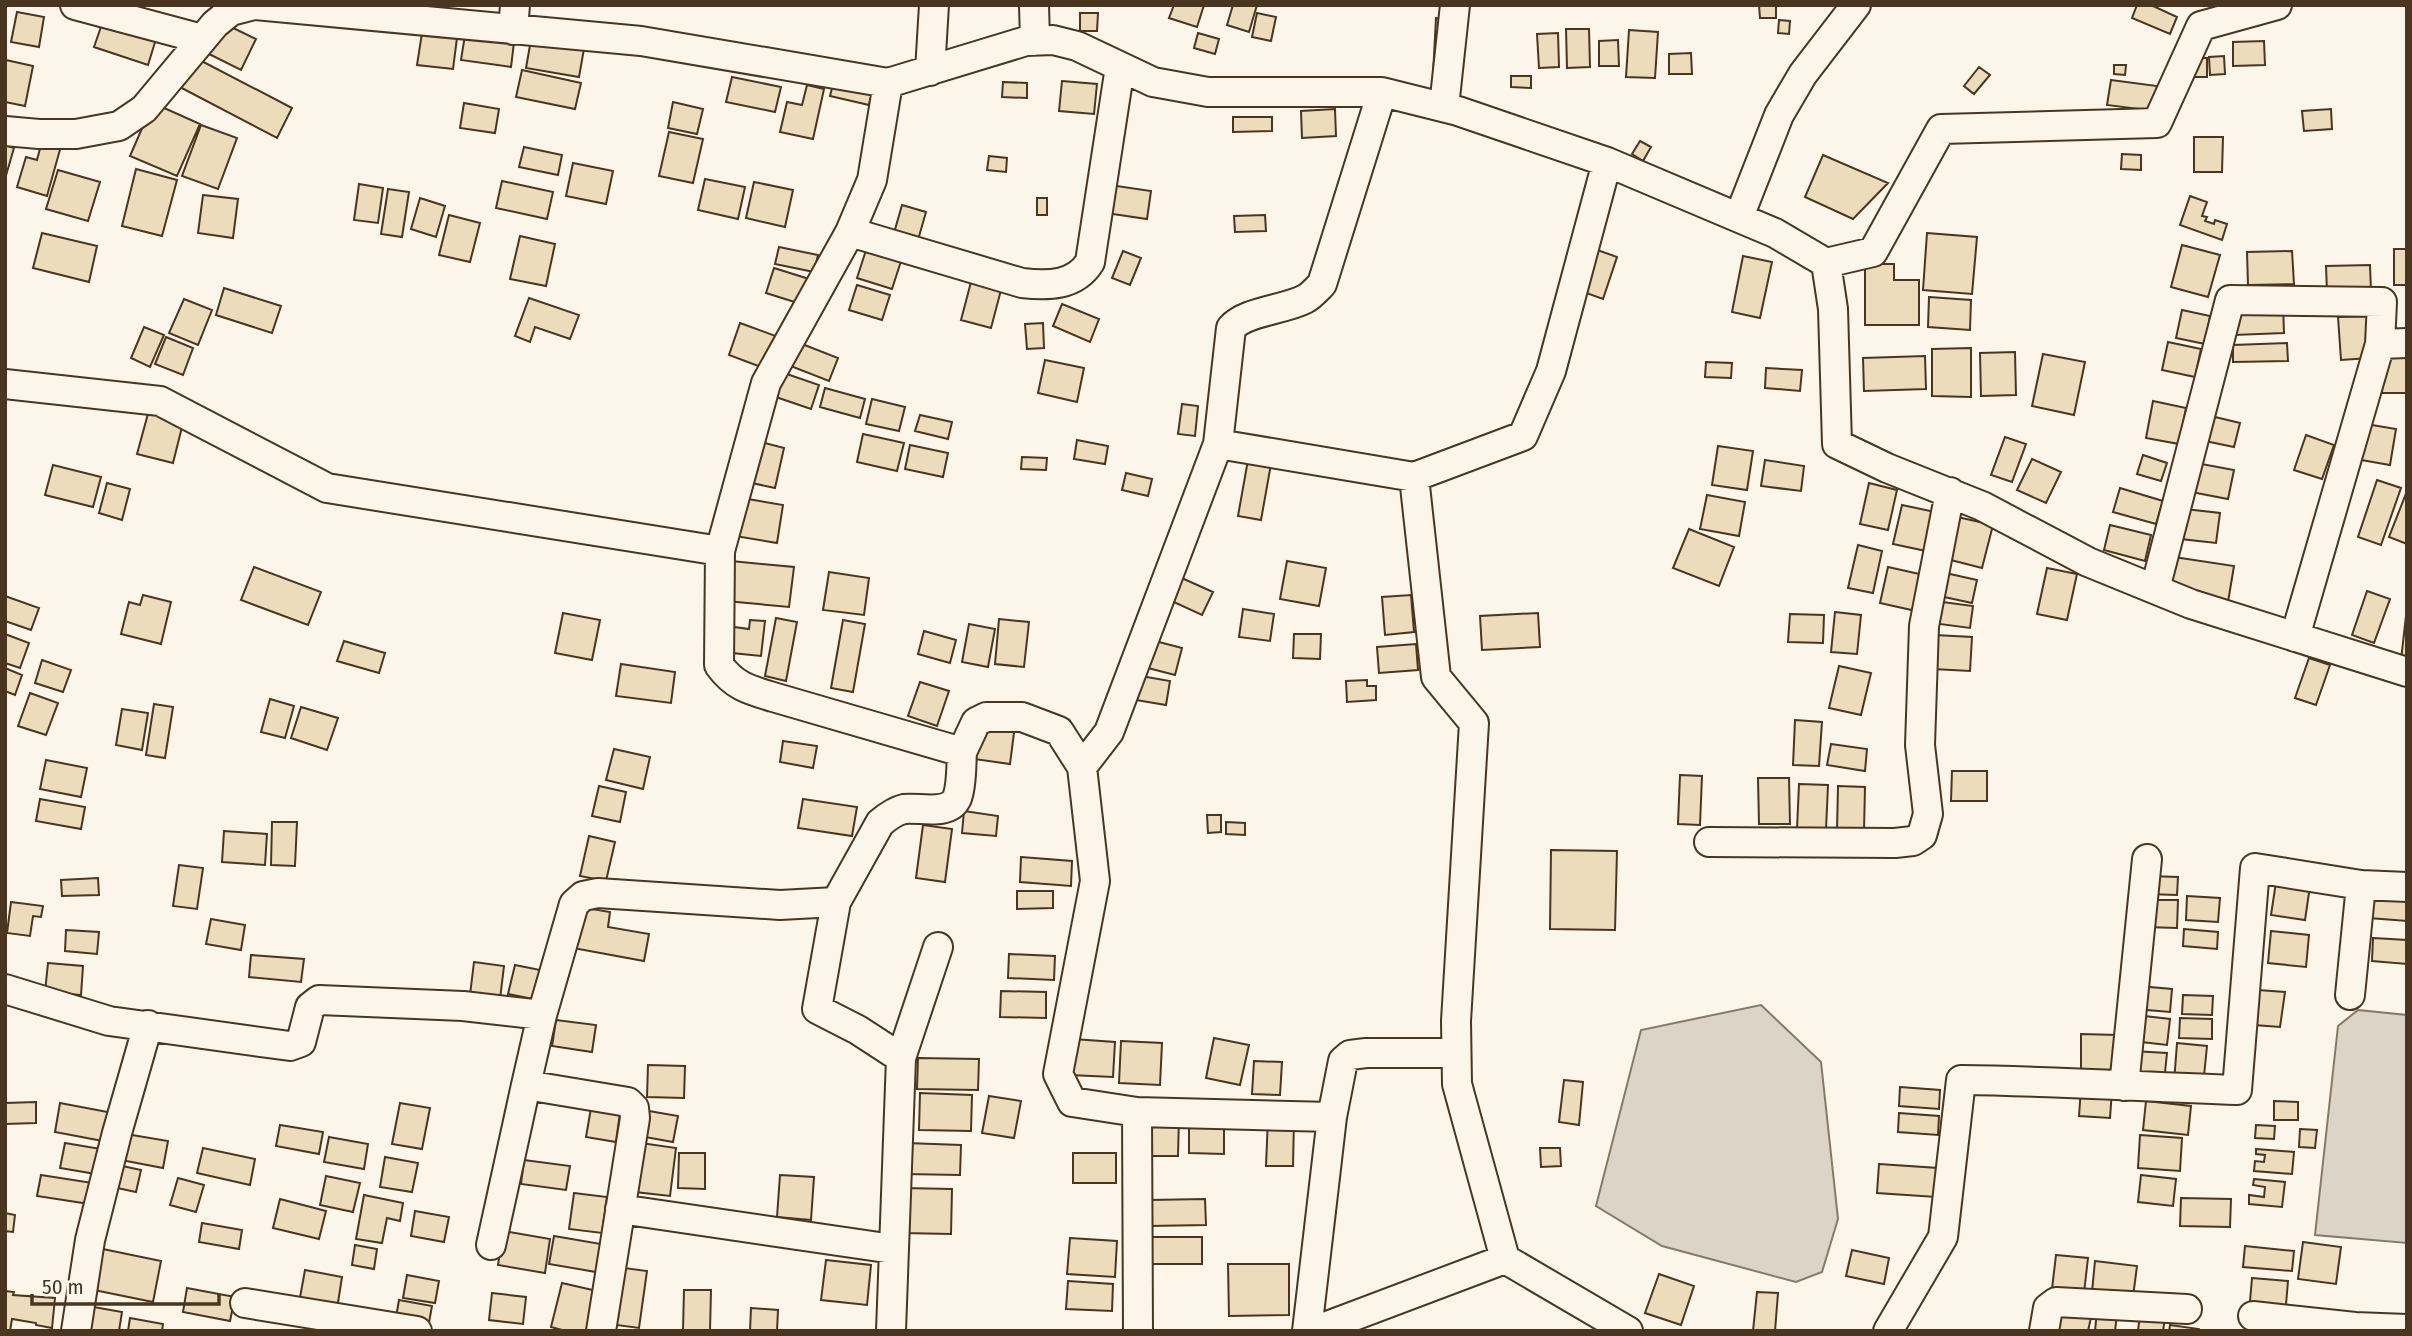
<svg xmlns="http://www.w3.org/2000/svg" width="2412" height="1336" font-family="'Fira Sans Condensed',sans-serif">
<style>
.water{fill:#dcd4c6;stroke:#887966;stroke-width:2}
.building{fill:#ecdcbc;stroke:#4a3520;stroke-width:2}
.lines{fill:none;stroke-linecap:round;stroke-linejoin:round}
.minor-casing{stroke:#4a3520;stroke-width:32}
.minor{stroke:#fbf6e9;stroke-width:28}
</style>
<rect width="100%" height="100%" fill="#fbf6e9"/>
<path class="water" d="M1761 1005 1821 1062 1838 1219 1822 1272 1796 1282 1662 1246 1596 1206 1641 1030Z
M2358 1010 2407 1015V1243L2315 1235 2338 1026Z"/>
<path class="building" d="M1174 5H1204L1197 27 1169 18Z
M1233 5H1257L1249 32 1227 25Z
M1759 5H1776V18H1760Z
M2137 5H2151L2177 17 2170 34 2132 18Z
M17 12 44 17 39 47 11 42Z
M1080 13H1098L1097 31H1080Z
M1257 13 1276 17 1271 41 1252 37Z
M1436 18 1447 19 1443 75H1433Z
M1779 20 1790 21 1789 34 1778 33Z
M103 21 156 39 148 65 94 47Z
M223 23 256 39 241 70 207 53Z
M1566 29H1589L1590 67 1567 68Z
M1629 30 1658 32 1655 78 1626 77Z
M422 33 457 38 453 69 417 65Z
M1198 33 1219 39 1215 54 1194 48Z
M1558 33 1559 67 1539 68 1537 34Z
M532 34 585 43 579 77 526 68Z
M465 35 514 42 511 67 461 60Z
M1618 40 1619 66H1599V41Z
M2264 41 2265 65 2233 66V42Z
M1691 53 1692 74H1669V54Z
M192 56 292 108 277 138 176 85Z
M2224 56 2225 74 2210 75 2209 57Z
M2190 58H2207V77H2191Z
M6 60 33 66 25 106 5 102Z
M2114 65H2126L2125 75 2114 74Z
M1979 67 1990 75 1974 94 1964 86Z
M522 70 581 83 575 109 516 97Z
M1511 76H1531V88L1511 87Z
M732 77 781 87 775 112 726 102Z
M2111 80 2157 86 2154 111 2107 105Z
M1062 81 1097 84 1094 114 1059 111Z
M1003 82 1027 83V98L1002 97Z
M833 84 872 92 869 105 830 96Z
M807 85 824 89 813 139 780 132 787 102 802 105Z
M673 102 703 109 697 134 668 128Z
M153 103 200 124 177 176 130 156Z
M464 103 499 109 495 133 460 128Z
M1335 109 1336 136 1302 138 1301 111Z
M2331 109 2332 129 2304 131 2302 111Z
M1233 117H1272V131L1233 132Z
M201 125 237 138 218 189 182 176Z
M669 132 703 139 693 183 659 176Z
M2194 137H2223L2222 172H2194Z
M42 141 61 146 47 196 17 187 26 157 37 160Z
M1640 141 1651 147 1643 161 1632 154Z
M5 145 14 148 5 179Z
M524 147 562 155 558 175 519 167Z
M2122 154 2141 155V170L2121 169Z
M1823 155 1888 183 1853 219 1805 197Z
M989 156 1007 158 1006 172 987 170Z
M573 163 613 171 606 204 566 196Z
M136 169 177 180 162 236 122 226Z
M58 170 100 182 88 221 46 209Z
M705 179 745 187 738 219 698 210Z
M502 181 553 192 547 219 496 208Z
M754 182 793 190 785 227 746 218Z
M359 184 383 188 378 223 354 220Z
M1103 184 1151 191 1147 219 1099 212Z
M388 189 409 192 402 237 381 234Z
M203 195 238 199 233 238 198 233Z
M2190 196 2207 202 2202 216 2207 217 2205 221 2214 224 2215 220 2227 224 2222 240 2180 225Z
M420 198 445 206 436 237 411 229Z
M1037 198H1047V215H1037Z
M902 205 926 212 916 247 892 240Z
M449 215 480 223 470 262 439 255Z
M1265 215 1266 231 1235 232 1234 216Z
M42 233 97 246 89 282 33 268Z
M1927 233 1977 237 1972 294 1923 290Z
M520 236 555 244 546 286 510 279Z
M868 244 903 255 892 289 857 278Z
M2182 245 2220 255 2208 297 2171 287Z
M779 247 818 255 814 272 775 264Z
M1589 247 1617 257 1603 299 1575 289Z
M2394 249H2407V285H2394Z
M1123 251 1141 258 1130 285 1112 278Z
M2292 251 2294 284 2248 285 2247 252Z
M1743 256 1772 262 1760 318 1732 312Z
M1865 264H1894V280H1919V325H1865Z
M2370 265 2371 291 2327 292 2326 266Z
M774 268 809 279 801 304 766 293Z
M971 282 1001 290 991 328 961 320Z
M857 285 890 295 882 320 849 310Z
M224 288 281 306 272 333 216 315Z
M1929 297 1971 300 1970 330 1928 327Z
M529 298 579 315 570 339 535 327 530 342 515 336Z
M184 299 212 310 198 345 169 333Z
M1062 304 1099 319 1090 342 1053 326Z
M2283 304 2284 333 2234 335 2232 306Z
M2182 310 2210 316 2205 344 2176 338Z
M2367 316 2370 358 2341 360 2338 317Z
M740 323 781 338 769 370 729 355Z
M1043 323 1044 348 1027 349 1025 324Z
M144 327 164 335 150 367 131 358Z
M166 337 193 348 183 375 155 364Z
M797 342 838 358 829 381 788 365Z
M2168 342 2201 349 2195 377 2162 370Z
M2287 343 2288 361 2233 362V345Z
M1971 348V397L1932 396V349Z
M2383 351 2407 352V393H2382Z
M2015 352 2016 395 1981 396 1980 353Z
M2043 354 2085 362 2074 415 2032 406Z
M1925 356 1926 389 1864 391 1863 358Z
M1045 360 1084 368 1077 402 1038 393Z
M1706 362 1732 363 1731 378 1705 377Z
M1766 368 1802 370 1800 391 1765 388Z
M781 372 819 385 811 409 773 396Z
M825 388 865 399 860 418 820 407Z
M872 399 905 407 899 431 866 424Z
M2153 401 2186 408 2179 444 2146 438Z
M1182 404 1198 406 1195 436 1178 434Z
M149 410 184 419 173 463 137 454Z
M920 415 952 422 948 439 915 431Z
M2211 416 2240 423 2234 447 2205 441Z
M2366 424 2396 429 2390 465 2361 460Z
M863 434 904 443 897 471 857 462Z
M2306 435 2334 445 2322 479 2294 470Z
M2005 437 2026 444 2012 482 1991 475Z
M1077 440 1108 446 1105 464 1074 459Z
M757 441 784 448 775 488 747 482Z
M910 445 948 453 943 477 905 469Z
M1718 446 1753 451 1747 490 1712 485Z
M2143 455 2167 463 2161 481 2137 474Z
M1022 457 1047 458 1046 470 1021 469Z
M2032 459 2061 472 2046 503 2017 490Z
M1248 460 1271 464 1261 520 1238 516Z
M1765 460 1804 466 1801 491 1761 486Z
M2196 463 2234 470 2228 499 2191 492Z
M53 465 101 477 93 507 45 495Z
M1126 473 1152 479 1148 496 1122 490Z
M2377 480 2401 488 2381 545 2358 537Z
M107 483 130 489 122 520 99 513Z
M1869 483 1897 490 1888 530 1860 524Z
M2120 488 2163 501 2156 524 2113 512Z
M2407 491V544L2389 537Z
M1707 495 1745 502 1739 536 1700 529Z
M742 498 783 505 777 543 735 536Z
M1902 505 1935 512 1926 551 1893 544Z
M2185 509 2220 513 2216 543 2181 539Z
M1953 516 1993 525 1982 568 1943 558Z
M2110 525 2151 535 2145 561 2104 550Z
M1689 529 1734 547 1719 586 1673 568Z
M1858 545 1882 551 1873 593 1848 588Z
M2174 557 2234 566 2228 602 2168 592Z
M731 561 794 567 789 607 726 601Z
M1287 561 1326 568 1319 606 1280 599Z
M254 567 321 592 308 625 241 600Z
M1888 567 1924 575 1916 611 1880 603Z
M2047 568 2077 574 2067 620 2037 614Z
M829 572 869 578 864 615 823 610Z
M1941 572 1977 580 1972 603 1935 595Z
M1175 575 1213 592 1202 615 1165 598Z
M2367 591 2390 599 2374 643 2352 635Z
M143 595 171 602 161 644 121 634 129 602 140 605Z
M1411 595 1414 632 1385 635 1382 597Z
M5 596 39 608 31 630 5 621Z
M1935 601 1973 606 1970 628 1932 623Z
M1243 609 1274 614 1270 641 1239 637Z
M1835 612 1861 615 1857 654 1831 652Z
M563 613 600 620 592 660 555 653Z
M1538 613 1540 647 1482 650 1480 616Z
M1790 614 1824 615 1823 643 1788 642Z
M2406 616H2407V660H2401Z
M776 618 797 622 786 681 765 676Z
M999 619 1029 622 1024 667 995 664Z
M750 620 765 621 761 656 732 653 734 627 749 629Z
M843 620 865 624 853 692 831 688Z
M969 624 995 629 988 667 962 662Z
M924 631 956 640 950 663 918 654Z
M5 634 29 643 20 668 5 663Z
M1294 634H1321L1320 659 1293 658Z
M1935 635 1972 637 1970 671 1933 669Z
M344 641 385 653 379 673 337 661Z
M1155 641 1182 648 1175 675 1148 668Z
M1416 644 1418 670 1379 673 1377 647Z
M2309 658 2330 665 2316 705 2295 698Z
M42 660 71 670 63 692 35 683Z
M621 664 675 672 671 703 616 696Z
M1839 666 1871 673 1861 715 1829 708Z
M5 668 22 675 15 695 5 691Z
M1135 675 1170 681 1166 705 1130 699Z
M1367 680V686H1376V700L1347 702 1346 681Z
M920 682 949 691 937 726 908 716Z
M30 693 58 703 46 735 18 726Z
M270 699 294 706 285 738 261 732Z
M154 704 173 707 165 758 146 755Z
M301 707 338 718 327 750 291 738Z
M122 709 148 713 142 750 116 745Z
M1795 720 1822 722 1819 766 1793 765Z
M988 721 1015 725 1010 764 974 759 977 734 986 735Z
M783 741 817 746 813 768 780 762Z
M1831 744 1867 749 1865 771 1827 765Z
M614 749 650 757 643 789 606 780Z
M46 760 87 768 81 797 40 789Z
M1952 771H1987V801H1951Z
M1680 775 1702 776 1700 825 1678 824Z
M1758 778H1789L1790 824H1759Z
M1799 784 1828 785 1826 830 1797 829Z
M599 786 626 792 620 822 592 816Z
M1838 786 1865 787 1864 831 1837 830Z
M40 799 85 807 81 829 36 821Z
M803 799 857 807 852 836 798 828Z
M964 811 998 816 996 836 962 833Z
M1207 815H1221V832L1208 833Z
M272 822H297L295 866 271 865Z
M1226 822 1245 823V835L1226 834Z
M923 825 952 829 945 882 916 878Z
M224 831 267 834 265 865 222 862Z
M589 836 615 842 606 881 580 876Z
M1551 850 1617 851 1615 930 1550 929Z
M1021 857 1072 861 1071 886 1020 882Z
M179 865 203 868 197 909 173 906Z
M2149 876 2178 877 2177 895 2148 894Z
M98 878 99 895 62 896 61 880Z
M2276 882 2310 886 2305 920 2271 915Z
M1017 891H1053V908L1017 909Z
M2187 896 2220 898 2218 922 2186 920Z
M2371 898 2407 900V921L2369 918Z
M2146 900H2178L2177 928 2145 927Z
M11 902 43 906 41 917 33 916 30 936 7 933Z
M580 907 610 912 608 927 649 934 644 961 573 948Z
M211 919 245 925 241 950 206 944Z
M2184 929 2218 932 2217 949 2183 946Z
M66 930 99 932 97 954 65 951Z
M2271 931 2309 935 2306 967 2268 963Z
M2373 938 2407 940V964L2372 961Z
M1009 954 1055 956 1054 980 1008 978Z
M251 955 304 959 301 982 249 977Z
M474 962 504 966 500 999 470 995Z
M48 963 83 966 81 995 45 992Z
M515 965 545 971 538 1000 508 994Z
M2138 986 2172 989 2170 1012 2135 1009Z
M2258 990 2285 992 2280 1027 2254 1025Z
M1001 991 1046 992V1018L1000 1017Z
M2183 995 2213 996 2212 1015 2182 1014Z
M2136 1015 2170 1019 2167 1045 2133 1041Z
M2180 1018 2212 1019V1039L2179 1038Z
M556 1020 596 1025 592 1052 552 1046Z
M2081 1034 2117 1035V1073H2081Z
M1214 1038 1249 1045 1240 1085 1206 1078Z
M1073 1039 1115 1042 1113 1077 1070 1075Z
M1121 1041 1162 1043 1160 1085 1119 1083Z
M2177 1043 2207 1046 2203 1086 2174 1083Z
M2132 1051 2167 1053 2164 1082 2130 1080Z
M918 1058 979 1059 978 1090 917 1089Z
M1254 1061 1282 1062 1280 1095 1252 1094Z
M648 1065 685 1066 684 1098 647 1097Z
M1564 1080 1583 1082 1579 1125 1559 1122Z
M1900 1087 1940 1090 1939 1109 1899 1106Z
M2081 1088 2112 1090 2110 1118 2079 1116Z
M920 1093 972 1095 971 1131 919 1130Z
M989 1096 1021 1101 1014 1138 982 1133Z
M2146 1101 2191 1106 2188 1135 2143 1130Z
M2274 1101 2298 1102V1120H2274Z
M36 1102V1123L5 1124V1103Z
M60 1103 113 1113 108 1142 55 1132Z
M400 1103 430 1108 422 1149 392 1144Z
M591 1108 620 1113 616 1142 586 1137Z
M649 1111 678 1116 673 1142 645 1137Z
M1899 1113 1939 1116 1938 1135 1898 1132Z
M1146 1117H1179L1178 1156H1145Z
M1189 1117H1224V1154L1189 1153Z
M1268 1118 1294 1119 1293 1166H1266Z
M280 1125 323 1132 319 1154 276 1146Z
M2256 1125 2275 1126 2274 1139 2255 1138Z
M2300 1129 2317 1130 2315 1148 2299 1147Z
M126 1134 168 1141 163 1168 121 1160Z
M2140 1135 2182 1138 2180 1171 2138 1168Z
M329 1137 368 1144 364 1169 324 1162Z
M65 1143 101 1149 96 1174 60 1168Z
M641 1143 676 1148 670 1196 635 1192Z
M906 1143 961 1145 960 1175 905 1174Z
M203 1148 255 1159 250 1185 197 1173Z
M1540 1148H1560L1561 1166 1541 1167Z
M2256 1149 2294 1152 2292 1174 2254 1171 2255 1161 2264 1162 2265 1155 2256 1154Z
M679 1153H705V1189L678 1188Z
M1073 1153H1116V1183H1073Z
M385 1157 418 1163 412 1192 380 1187Z
M524 1160 570 1166 566 1190 521 1184Z
M113 1164 141 1170 136 1192 108 1186Z
M1879 1164 1938 1168 1936 1197 1877 1193Z
M41 1175 99 1184 96 1205 37 1196Z
M780 1175 814 1177 811 1220 777 1217Z
M2141 1175 2176 1179 2173 1206 2138 1202Z
M326 1176 360 1183 353 1212 320 1205Z
M178 1178 204 1185 196 1212 170 1205Z
M2254 1179 2285 1182 2282 1207 2249 1204V1195L2264 1197 2265 1187 2253 1185Z
M903 1188 952 1189 951 1234 902 1233Z
M574 1193 607 1197 602 1233 569 1229Z
M364 1195 403 1203 400 1221 387 1218 382 1243 356 1239Z
M2181 1198 2231 1199 2230 1227 2180 1226Z
M280 1199 326 1211 319 1239 273 1228Z
M1205 1199 1206 1225 1149 1226V1200Z
M415 1211 449 1217 444 1242 411 1236Z
M5 1213 15 1215 13 1232 5 1231Z
M202 1223 242 1230 239 1249 199 1242Z
M503 1231 550 1239 545 1273 498 1265Z
M554 1236 601 1244 596 1272 549 1264Z
M1145 1237H1202V1264H1146Z
M1070 1238 1117 1241 1115 1277 1067 1274Z
M2303 1242 2341 1247 2336 1284 2298 1279Z
M355 1245 377 1249 374 1269 352 1265Z
M2245 1246 2294 1251 2292 1271 2243 1267Z
M98 1248 161 1261 153 1302 89 1289Z
M1852 1250 1889 1258 1884 1284 1846 1276Z
M2056 1255 2088 1258 2084 1293 2052 1289Z
M826 1260 871 1265 867 1305 821 1300Z
M2095 1261 2137 1266 2133 1297 2092 1292Z
M1228 1264H1289V1315L1229 1316Z
M617 1267 647 1271 639 1328 609 1324Z
M305 1270 342 1277 337 1309 299 1303Z
M1659 1274 1694 1286 1681 1325 1645 1313Z
M407 1275 439 1281 435 1303 403 1298Z
M2252 1278 2288 1281 2285 1316 2249 1313Z
M1068 1281 1113 1284 1112 1311 1066 1309Z
M562 1283 597 1291 588 1331H566L551 1327Z
M187 1288 235 1297 230 1321 183 1312Z
M684 1290H711L710 1331 683 1330Z
M5 1291 14 1292 13 1295 55 1298 52 1328 36 1325V1323L12 1319 10 1331H5Z
M1757 1292 1778 1293 1775 1331H1753Z
M492 1293 526 1297 523 1324 489 1320Z
M399 1300 432 1306 428 1328 395 1323Z
M88 1306 122 1312 119 1331H83Z
M2056 1306 2092 1313 2088 1331H2051Z
M751 1308 778 1310 777 1331H750Z
M2097 1311 2117 1314 2115 1331H2095Z
M2140 1314 2165 1318 2163 1331H2138Z
M130 1318 163 1324 162 1331H128Z
M2170 1325 2199 1329V1331H2169Z"/>
<g class="lines">
<g class="minor-casing">
<path id="minor" d="M75 5 202 39
M1034 5 1035 41
M513 30 515 5
M930 71 934 5
M1382 92 1322 284C1317 289 1311 296 1305 299 1284 310 1246 311 1231 328L1218 444 1414 477 1523 436 1551 371 1607 162
M1444 107 1455 5
M5 131 39 134H76L119 126 144 109 215 24 231 11 254 5 641 41 888 83 1026 41 1053 40 1077 46 1153 82 1208 92H1382L1458 111 1607 162 1775 233 1826 263 1833 309 1837 444 1887 468 1982 506 2088 562 2191 604 2407 672
M1739 217 1779 115 1803 74 1856 5
M850 232 1022 283C1048 286 1075 286 1090 262L1120 67
M1826 263 1873 252 1941 129 2157 123 2201 26 2277 5
M5 384 160 401 327 488 720 551 719 665C734 686 749 690 773 697L962 752C961 766 962 785 957 798 949 816 920 807 904 809 895 811 887 817 880 823L836 902 817 1009 858 1030 901 1058 891 1331
M1414 477 1436 677 1474 723 1456 1021 1457 1084 1505 1259 1628 1331
M720 551 766 383 850 232 872 180 888 83
M2155 589 2230 300 2382 302 2380 344 2407 343
M2295 637 2380 344
M962 752 976 722 986 717H1022L1059 731 1082 767 1095 881 1058 1074 1072 1102 1137 1112 1138 1331
M1082 767 1109 732 1218 444
M1709 842 1895 843 1913 841 1922 835 1928 814 1920 745 1924 626 1950 492
M5 989 109 1021 290 1046 301 1042 310 1007 319 1000 463 1006 542 1015
M2350 995 2361 885
M901 1058 938 947
M2124 1086 2147 859
M1137 1112 1332 1117 1307 1331
M1332 1117 1343 1061 1350 1055 1366 1053H1456
M620 1209 893 1249
M491 1245 526 1085
M245 1303 417 1331
M2253 1316 2355 1327 2407 1329
M76 1331 90 1240 117 1133 148 1025
M601 1331 635 1118 634 1108 628 1102 526 1085 542 1015 574 904 583 896 598 893 780 905 836 902
M1314 1331 1505 1259
M1888 1331 1943 1237 1961 1080C2053 1081 2145 1087 2237 1090L2255 868 2361 885 2407 887
M2044 1331 2048 1308 2056 1302 2187 1309"/>
</g>
<use href="#minor" class="minor"/>
</g>
<rect width="2412" height="1336" fill="none" stroke="#4a3520" stroke-width="14"/>
<path d="M32 1294v10h187v-10" fill="none" stroke="#4a3520" stroke-width="3.5"/>
<text x="42" y="1294" font-size="21" fill="#4a3520" stroke="#fbf6e9" stroke-width="5" paint-order="stroke">50 m</text>
</svg>
